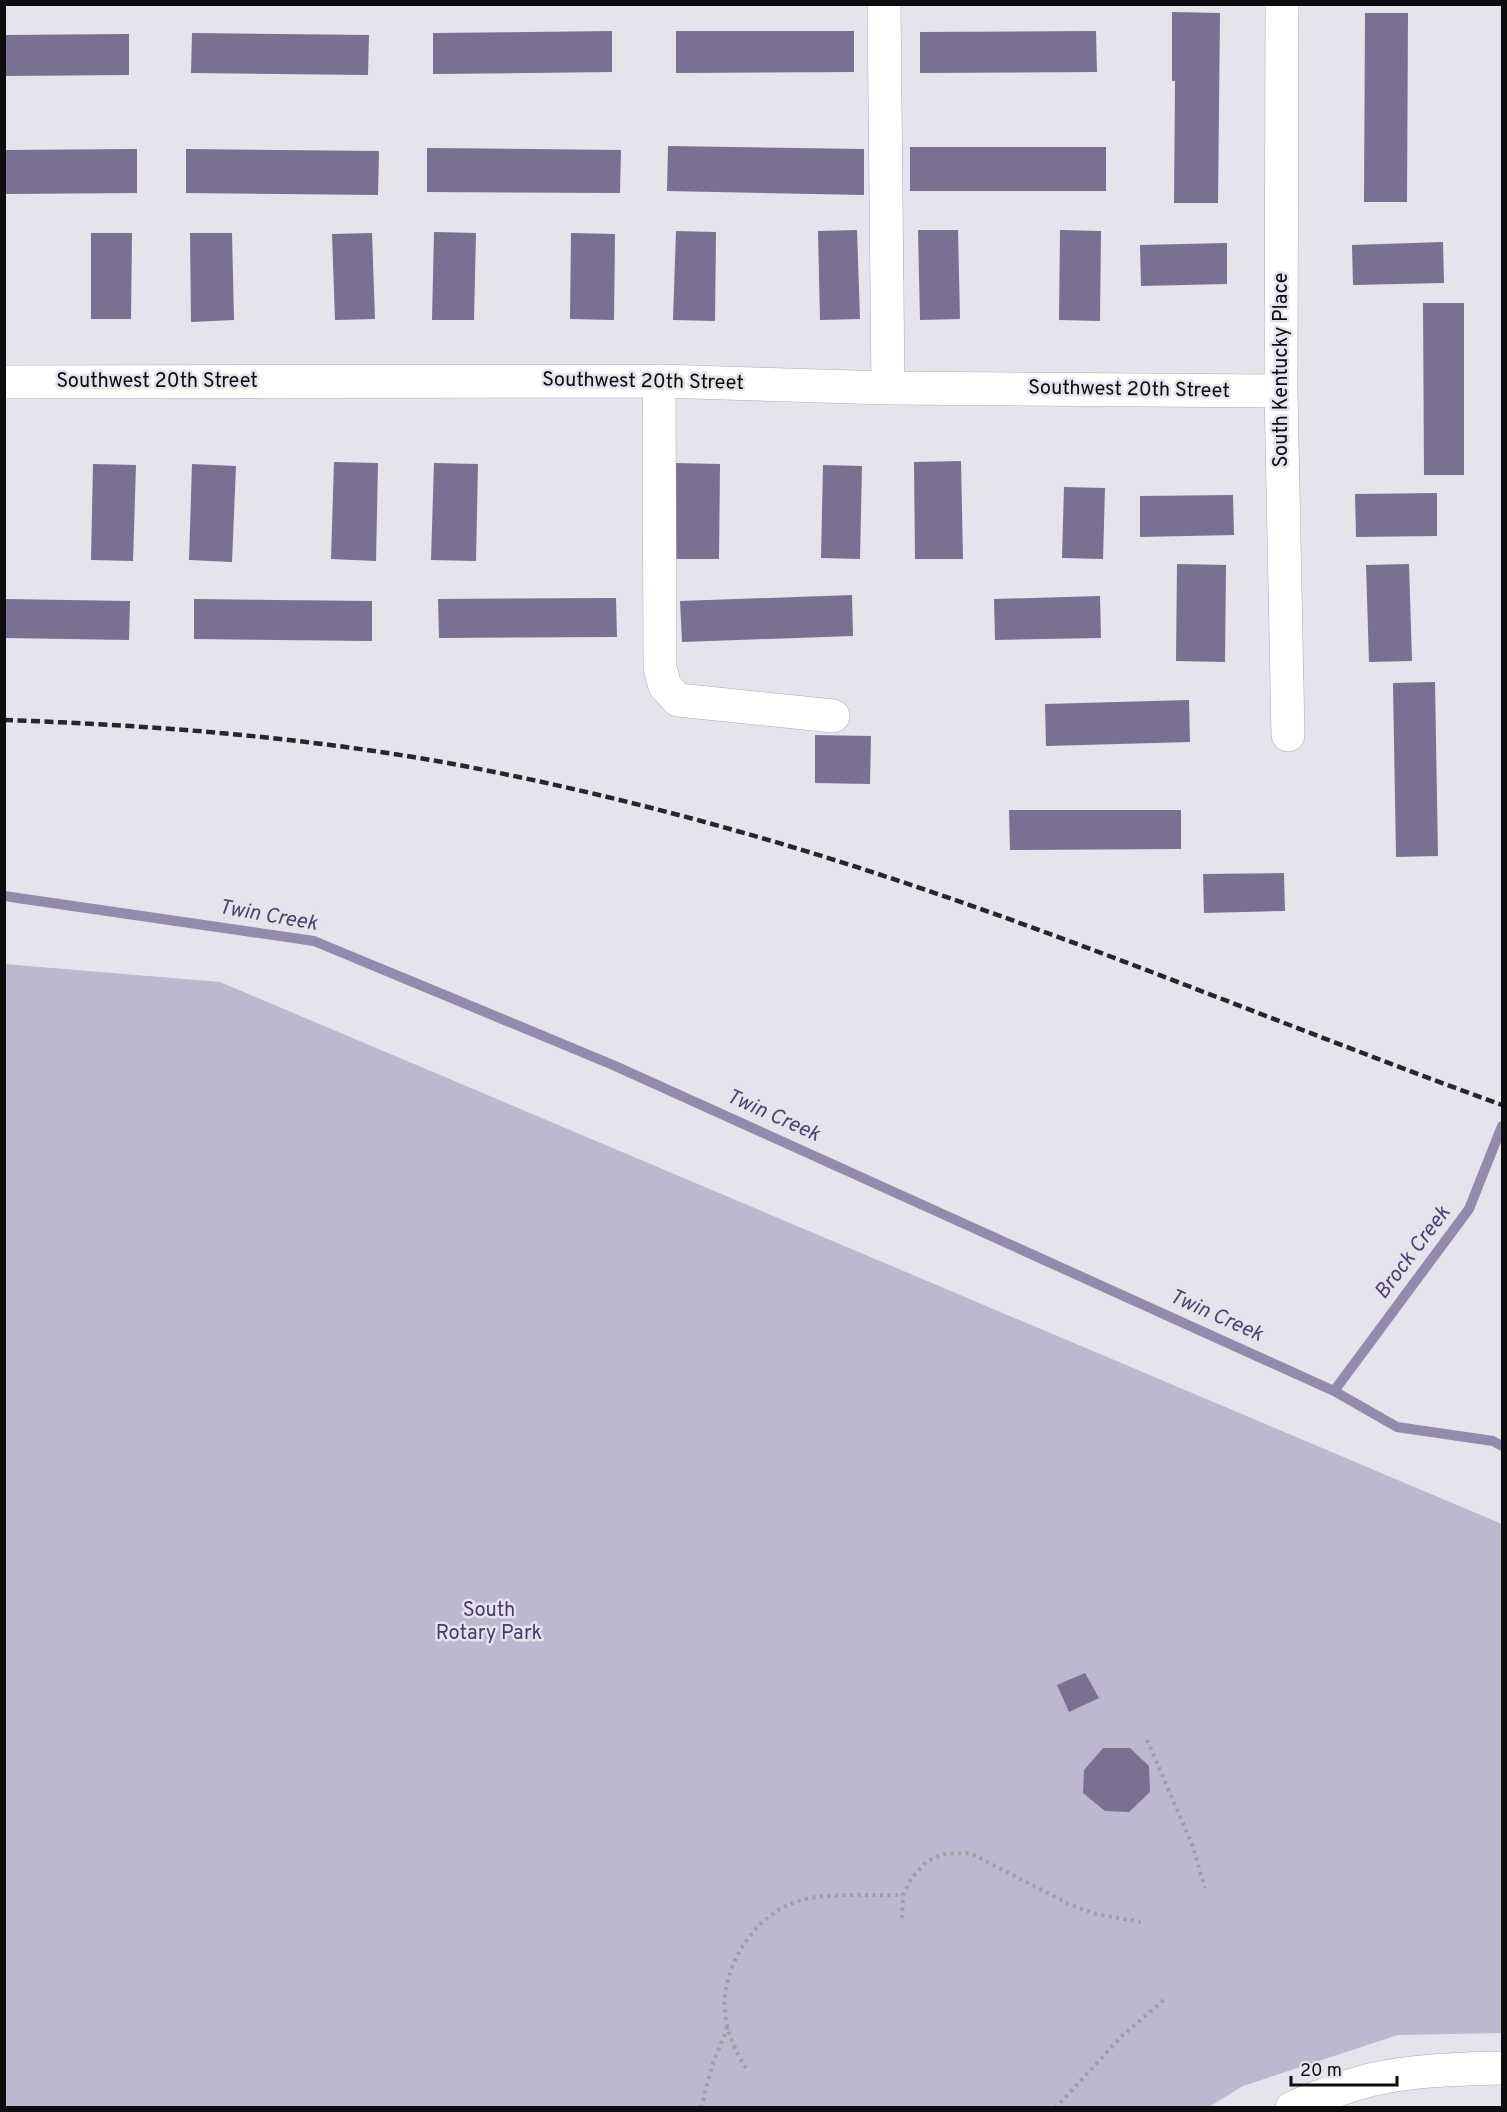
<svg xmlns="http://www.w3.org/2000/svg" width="1507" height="2112" font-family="Overpass,sans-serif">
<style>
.green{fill:#bdb8cf}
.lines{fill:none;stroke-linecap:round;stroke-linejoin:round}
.stream{stroke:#938aad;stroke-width:10}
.building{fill:#797092}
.minor-casing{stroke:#acaab3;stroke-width:34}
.path{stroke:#9f9da4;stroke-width:4;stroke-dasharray:3 4.5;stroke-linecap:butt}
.minor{stroke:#fff;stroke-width:33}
.rail{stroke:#27262a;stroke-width:4.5;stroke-dasharray:9 4.5;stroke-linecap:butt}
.labels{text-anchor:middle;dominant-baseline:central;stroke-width:5;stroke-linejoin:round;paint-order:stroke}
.street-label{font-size:20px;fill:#0d0c0f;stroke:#e5e3ec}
.park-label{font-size:20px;fill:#49396a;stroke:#e5e3ec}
.water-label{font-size:21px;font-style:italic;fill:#4f4071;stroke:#e5e3ec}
</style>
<rect width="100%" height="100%" fill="#e5e3ec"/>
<path class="green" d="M4 964 220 982 1502 1524V2033L1398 2035 1243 2086 1209 2107H5Z"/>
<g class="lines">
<path class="stream" d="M4 896 314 941 613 1065 1334 1391 1397 1427 1493 1441 1502 1446
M1334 1391 1469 1209 1502 1126"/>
</g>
<path class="building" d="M1172 12 1220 13 1218 203H1174L1175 81H1172Z
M1365 13H1408L1407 202H1364Z
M612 31V72L433 74V33Z
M676 31H854V72L676 73Z
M1096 31 1097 72 920 73V32Z
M192 33 369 35 368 75 191 73Z
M129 34V75L4 76V35Z
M668 146 864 149V195L667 191Z
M910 147H1106V191H910Z
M427 148 621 150 620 193 427 192Z
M137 149V193L5 194V150Z
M186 149 379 151 378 195 186 193Z
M857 230 860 319 820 320 818 231Z
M918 230H958L960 319 920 320Z
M1060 230 1101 231 1100 321 1059 320Z
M676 231 716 232 715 321 673 320Z
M434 232 476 233 474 320H432Z
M91 233H132L131 319H91Z
M190 233H232L234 320 191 322Z
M372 233 375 319 335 320 332 234Z
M571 233 615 234 614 320 570 319Z
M1443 242 1444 283 1353 285 1352 245Z
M1227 243V284L1141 286 1140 245Z
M1423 303H1464V475H1424Z
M961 461 963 559H915L914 462Z
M334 462 378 463 376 561 331 559Z
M434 463 478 464 476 561 431 560Z
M675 463 720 464 719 559H675Z
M93 464 136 465 133 561 91 560Z
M192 464 236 466 232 562 189 560Z
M823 465 862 466 860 559 821 558Z
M1064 487 1105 488 1103 559 1062 558Z
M1437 493V536L1356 537 1355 494Z
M1233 495 1234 535 1140 537V496Z
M1177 564 1226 565 1225 662 1176 661Z
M1409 564 1412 661 1369 662 1366 565Z
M852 595 853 636 682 642 680 601Z
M1100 596 1101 638 995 640 994 599Z
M616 598 617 637 439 638 438 599Z
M5 599 130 601 129 640 5 638Z
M194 599 372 601V641L194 639Z
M1435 682 1438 856 1396 857 1393 683Z
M1189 700 1190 742 1046 746 1045 704Z
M815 735 871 736 870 784 815 783Z
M1009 810H1181V849L1010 850Z
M1284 873 1285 911 1204 913 1203 874Z
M1085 1673 1099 1698 1069 1712 1057 1685Z
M1103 1748H1130L1149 1766 1150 1792 1129 1812 1105 1811 1083 1793 1084 1770Z"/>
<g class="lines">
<g class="minor-casing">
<path id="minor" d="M884 4 888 388
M1282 4 1281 391 1288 735
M659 381 660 668 665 686 678 700 833 716
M4 382 659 381 888 388 1281 391
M1292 2108C1317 2097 1343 2087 1370 2080 1413 2070 1458 2069 1502 2068"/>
</g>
<path class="path" d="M1147 1740 1192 1844 1205 1888
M902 1918 903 1895 911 1879 926 1862 943 1854 970 1853 1069 1904 1096 1914 1141 1922
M746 2068C732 2047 722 2019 725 1994 730 1957 755 1919 790 1904 819 1891 871 1896 903 1895
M701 2108 712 2066 728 2026
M1055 2108 1122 2036 1165 1999"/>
<use href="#minor" class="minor"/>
<path class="rail" d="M4 720C153 725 302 737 448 763 545 781 642 804 737 831 998 904 1248 1013 1502 1105"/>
</g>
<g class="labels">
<g class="street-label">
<text transform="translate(1282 370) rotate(-90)">South Kentucky Place</text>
<text x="157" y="382">Southwest 20th Street</text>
<text transform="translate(643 382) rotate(1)">Southwest 20th Street</text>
<text transform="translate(1129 390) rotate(1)">Southwest 20th Street</text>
</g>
<g class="park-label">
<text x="489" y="1611">South<tspan x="489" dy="23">Rotary Park</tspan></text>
</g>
<g class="water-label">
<text transform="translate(268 916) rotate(10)">Twin Creek</text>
<text transform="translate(773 1116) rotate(24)">Twin Creek</text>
<text transform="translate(1413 1253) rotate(-53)">Brock Creek</text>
<text transform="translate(1216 1316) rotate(24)">Twin Creek</text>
</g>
</g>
<rect width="1507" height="2112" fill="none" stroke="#0d0c0f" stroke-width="12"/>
<path d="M1291 2076v9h106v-9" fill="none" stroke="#0d0c0f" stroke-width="3"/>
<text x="1300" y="2076" font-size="18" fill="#0d0c0f" stroke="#e5e3ec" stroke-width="4.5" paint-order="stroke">20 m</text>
</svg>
